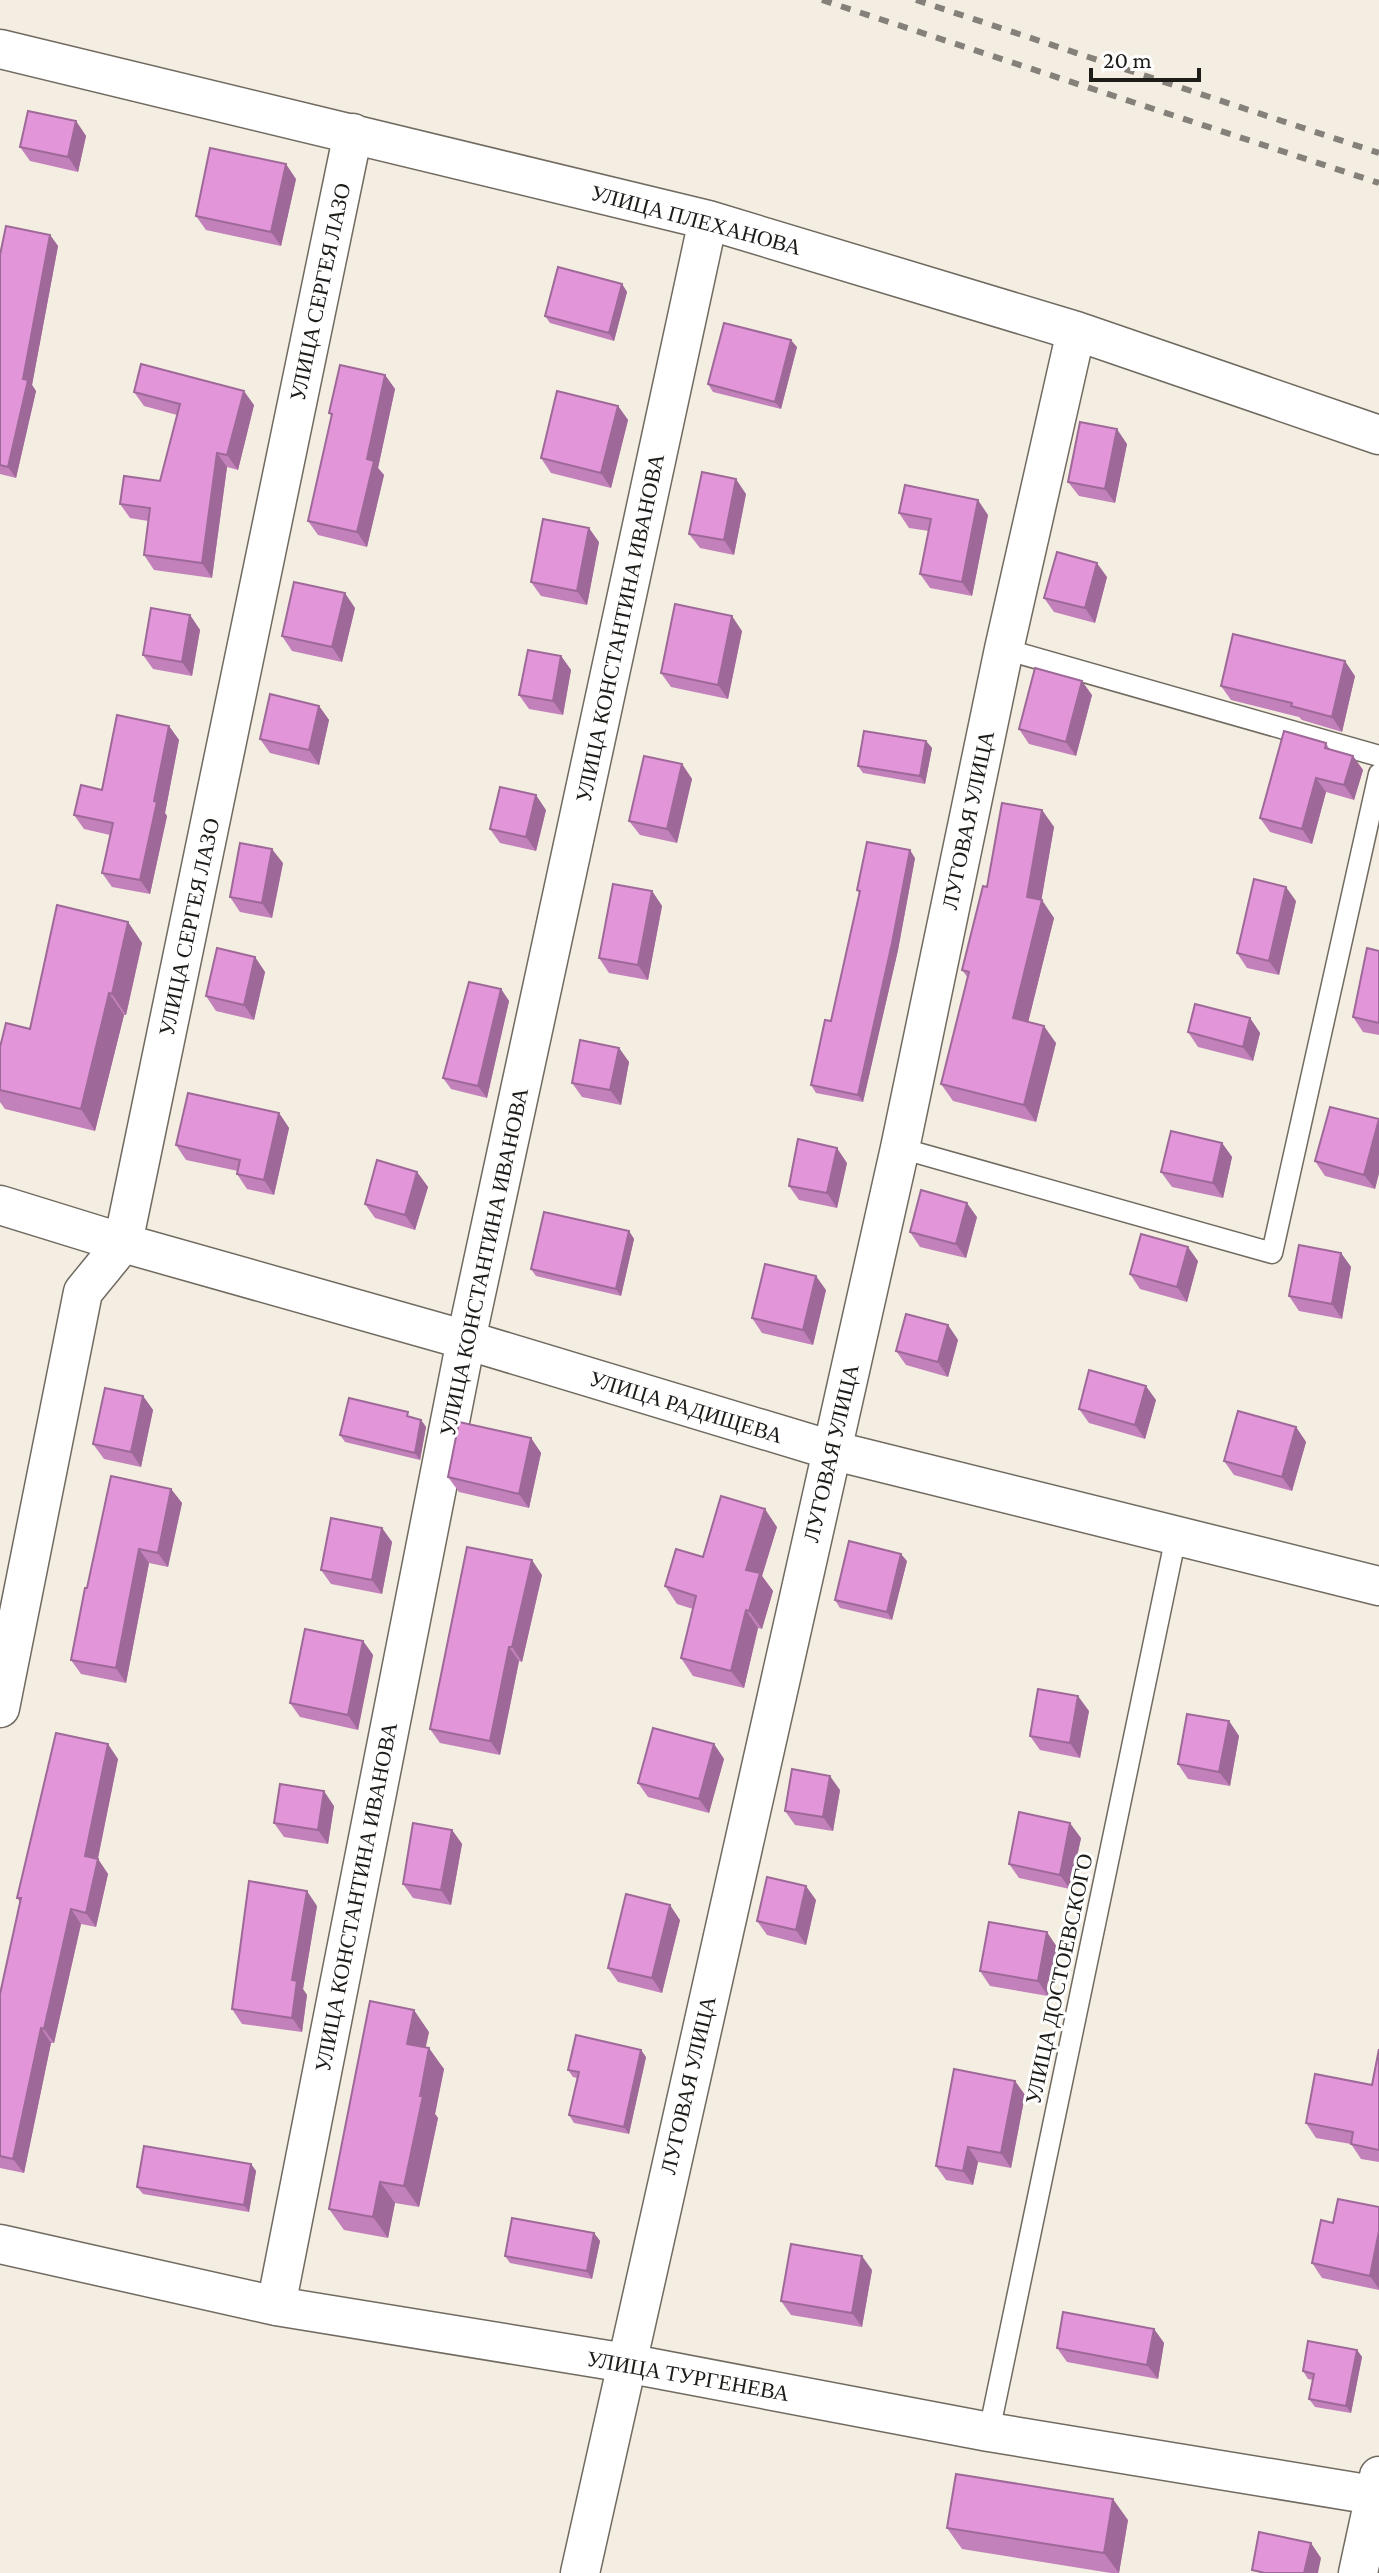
<svg xmlns="http://www.w3.org/2000/svg" width="1379" height="2573" font-family="'Crimson Pro',serif">
<style>
.lines{fill:none;stroke-linecap:round;stroke-linejoin:round}
.service-casing{stroke:#706a60;stroke-width:23}
.minor-casing{stroke:#706a60;stroke-width:41}
.service{stroke:#fff;stroke-width:20}
.minor{stroke:#fff;stroke-width:38}
.rail{stroke:#858079;stroke-width:6;stroke-dasharray:10 10;stroke-linecap:butt}
.wall{fill:#c281bb}
.shaded-wall{fill:#9e6998}
.building{fill:#e296d9;stroke:#9e6998;stroke-width:2}
.labels{text-anchor:middle;dominant-baseline:central;stroke-width:6;stroke-linejoin:round;paint-order:stroke}
.street-label{font-size:22px;fill:#1e1c18;stroke:#fff}
</style>
<rect width="100%" height="100%" fill="#f4ede1"/>
<g class="lines">
<g class="service-casing">
<path id="service" d="M1004 649 1379 756
M900 1148 1272 1253 1379 774
M989 2432 1176 1536"/>
</g>
<g class="minor-casing">
<path id="minor" d="M0 49 708 220 1076 331 1379 435
M0 1205 123 1243 466 1340 831 1450 1379 1586
M0 1708 83 1292 123 1243 353 133
M0 2244 276 2306 626 2363 989 2432 1379 2496
M276 2306 466 1340 708 220
M580 2573 900 1148 1004 649 1076 331
M1358 2573 1379 2476"/>
</g>
<use href="#service" class="service"/>
<use href="#minor" class="minor"/>
<path class="rail" d="M822 0 1379 183
M916 0 1379 153"/>
</g>
<path class="wall" d="M76 121 86 136 78 172 30 161 20 147Z
M296 179 281 246 206 230 196 216Z
M50 235 58 246 32 385 36 391 16 478 0 474V255Z
M622 284 627 292 614 341 550 323 545 316Z
M797 347 781 409 713 392 708 384Z
M385 375 395 389 378 468 384 475 367 547 318 535 308 521 332 416 329 413Z
M134 392 254 405 238 470 227 467 212 578 154 570 144 555 148 521 130 518 120 504 160 481 177 415 144 406Z
M618 406 628 420 611 488 551 473 541 458Z
M1127 444 1115 503 1079 496 1068 482Z
M746 494 734 555 700 548 689 534Z
M899 513 988 515 972 596 930 588 920 574 929 531 909 528Z
M599 542 587 605 541 596 531 582Z
M1107 577 1095 623 1054 612 1044 598Z
M355 608 342 662 292 651 282 636Z
M190 615 200 630 192 676 153 669 143 655Z
M742 631 728 699 671 687 661 673Z
M561 656 571 670 563 715 529 709 519 695Z
M1355 676 1342 732 1302 720 1299 717 1231 700 1221 686Z
M1092 695 1076 756 1029 744 1019 729Z
M319 706 329 720 319 765 270 753 260 739Z
M169 726 179 740 165 813 167 816 150 894 112 887 102 873 110 835 84 829 74 815 102 790Z
M926 741 932 748 925 784 863 773 858 766Z
M1326 743 1330 750 1353 756 1363 770 1354 800 1326 792 1312 844 1270 832 1260 818Z
M682 764 692 779 677 843 640 835 629 821Z
M546 810 536 851 500 843 490 829Z
M1042 810 1054 827 1041 900 1054 918 1028 1022 1056 1043 1036 1122 953 1101 941 1084 968 978 962 970 987 887Z
M915 858 898 950 863 1102 816 1093 811 1085 831 1021 859 893 857 890Z
M283 863 272 918 240 912 230 897Z
M652 891 662 906 648 980 609 973 599 958Z
M1296 901 1279 975 1247 968 1237 953Z
M128 922 142 943 126 1015H124L95 1131 5 1109 0 1102V1047L30 1029Z
M1379 951V1035L1363 1032 1353 1017Z
M255 957 265 972 254 1020 216 1011 206 996Z
M501 989 509 1001 487 1098 451 1089 443 1078Z
M1250 1018 1260 1033 1253 1061 1198 1047 1188 1032Z
M619 1048 629 1062 621 1105 582 1097 572 1083Z
M279 1113 289 1128 274 1195 247 1189 237 1174 238 1171 186 1160 176 1145Z
M1379 1119V1173L1375 1189 1325 1176 1315 1161Z
M1222 1143 1232 1157 1223 1198 1172 1187 1161 1172Z
M847 1163 837 1208 799 1200 789 1186Z
M417 1172 428 1187 415 1230 375 1218 365 1204Z
M977 1217 966 1258 920 1247 910 1232Z
M629 1231 634 1239 621 1296 536 1276 531 1269Z
M1341 1253 1351 1267 1342 1319 1299 1311 1289 1296Z
M1198 1261 1187 1302 1140 1289 1130 1274Z
M826 1290 813 1345 762 1333 752 1318Z
M948 1325 958 1340 948 1377 906 1365 896 1351Z
M143 1396 153 1410 141 1467 104 1459 93 1444Z
M1156 1400 1145 1439 1089 1423 1079 1409Z
M421 1420 426 1427 420 1460 345 1442 340 1435Z
M1296 1427 1306 1442 1292 1491 1234 1475 1224 1461Z
M531 1438 541 1453 529 1508 459 1492 448 1477Z
M171 1489 182 1503 168 1567 149 1563 126 1683 81 1674 71 1660 87 1588Z
M777 1527 762 1576 773 1591 762 1629 758 1628 744 1688 693 1676 681 1658 693 1609 677 1604 665 1586 703 1557Z
M382 1528 392 1542 382 1594 331 1584 321 1570Z
M907 1561 892 1620 840 1608 835 1600Z
M542 1575 522 1662 519 1661 500 1755 440 1743 430 1729Z
M363 1641 373 1655 358 1730 300 1717 290 1703Z
M1089 1711 1080 1758 1040 1750 1030 1736Z
M1229 1721 1239 1736 1230 1786 1188 1779 1178 1764Z
M714 1744 724 1759 709 1813 648 1797 638 1783Z
M118 1759 98 1859 108 1874 96 1927 81 1924 54 2043H51L24 2173 0 2168V1994L20 1902 17 1898Z
M840 1790 833 1831 795 1825 785 1811Z
M334 1806 328 1844 284 1837 274 1823Z
M452 1830 462 1844 451 1905 413 1898 403 1884Z
M1081 1838 1070 1889 1019 1878 1009 1864Z
M816 1900 806 1945 767 1935 757 1921Z
M317 1906 303 1989 307 1995 302 2032 242 2024 232 2009Z
M680 1920 662 1993 618 1982 608 1968Z
M1057 1947 1048 1996 990 1986 980 1971Z
M429 2032 425 2047 444 2069 435 2114 438 2118 419 2207 395 2203 388 2238 344 2230 329 2209Z
M1379 2049V2162L1361 2159 1351 2144 1316 2138 1306 2123 1372 2085Z
M646 2057 629 2134 574 2123 569 2115 577 2078 573 2077 568 2070Z
M1015 2081 1025 2095 1011 2168 978 2162 973 2185 946 2180 936 2166Z
M251 2164 256 2171 249 2212 143 2194 137 2187Z
M1379 2207V2290L1322 2278 1312 2263 1333 2223Z
M594 2233 600 2241 592 2279 510 2263 505 2256Z
M872 2270 862 2327 791 2315 781 2301Z
M1154 2329 1164 2343 1158 2379 1067 2362 1057 2348Z
M1357 2350 1362 2357 1351 2413 1315 2407 1309 2399 1313 2380 1308 2379 1303 2371Z
M1128 2520 1119 2573H1111L962 2549 947 2528Z"/>
<path class="shaded-wall" d="M76 121 86 136 78 172 68 157Z
M286 164 296 179 281 246 271 232Z
M50 235 58 246 32 385 36 391 16 478 8 467 23 379Z
M622 284 627 292 614 341 609 333Z
M791 340 797 347 781 409 775 402Z
M385 375 395 389 378 468 384 475 367 547 357 532 367 459Z
M244 391 254 405 238 470 227 455Z
M618 406 628 420 611 488 601 473Z
M1117 429 1127 444 1115 503 1105 489Z
M217 453 227 467 212 578 202 563Z
M736 479 746 494 734 555 724 540Z
M978 500 988 515 972 596 962 582Z
M589 528 599 542 587 605 577 591Z
M1097 563 1107 577 1095 623 1085 608Z
M345 593 355 608 342 662 332 647Z
M190 615 200 630 192 676 182 662Z
M732 616 742 631 728 699 718 685Z
M561 656 571 670 563 715 553 701Z
M1345 661 1355 676 1342 732 1332 717Z
M1082 681 1092 695 1076 756 1066 742Z
M319 706 329 720 319 765 309 750Z
M169 726 179 740 165 813 167 816 150 894 140 880Z
M926 741 932 748 925 784 920 776Z
M1353 756 1363 770 1354 800 1344 785Z
M682 764 692 779 677 843 667 829Z
M1316 778 1326 792 1312 844 1302 829Z
M536 795 546 810 536 851 526 837Z
M1042 810 1054 827 1039 914 1027 897Z
M272 849 283 863 272 918 262 903Z
M910 850 915 858 898 950 863 1102 858 1095Z
M1286 887 1296 901 1279 975 1269 961Z
M652 891 662 906 648 980 638 965Z
M1042 900 1054 918 1025 1035 1013 1018Z
M128 922 142 943 126 1015 112 994Z
M255 957 265 972 254 1020 244 1005Z
M501 989 509 1001 487 1098 478 1086Z
M109 993 124 1015 95 1131 81 1109Z
M1250 1018 1260 1033 1253 1061 1243 1047Z
M1044 1026 1056 1043 1036 1122 1024 1105Z
M619 1048 629 1062 621 1105 610 1090Z
M279 1113 289 1128 274 1195 264 1180Z
M1379 1121V1173L1375 1189 1364 1175Z
M1222 1143 1232 1157 1223 1198 1213 1183Z
M837 1148 847 1163 837 1208 827 1193Z
M417 1172 428 1187 415 1230 405 1215Z
M967 1203 977 1217 966 1258 956 1244Z
M629 1231 634 1239 621 1296 616 1289Z
M1188 1247 1198 1261 1187 1302 1177 1287Z
M1341 1253 1351 1267 1342 1319 1332 1304Z
M816 1276 826 1290 813 1345 803 1330Z
M948 1325 958 1340 948 1377 938 1362Z
M1146 1386 1156 1400 1145 1439 1135 1425Z
M143 1396 153 1410 141 1467 131 1452Z
M421 1420 426 1427 420 1460 415 1453Z
M1296 1427 1306 1442 1292 1491 1282 1477Z
M531 1438 541 1453 529 1508 519 1494Z
M171 1489 182 1503 168 1567 158 1553Z
M765 1509 777 1527 762 1576 773 1591 762 1629 749 1611 746 1570Z
M382 1528 392 1542 382 1594 372 1580Z
M139 1549 149 1563 126 1683 116 1668Z
M901 1554 907 1561 892 1620 887 1612Z
M532 1560 542 1575 522 1662 512 1647Z
M746 1610 758 1628 744 1688 731 1671Z
M363 1641 373 1655 358 1730 348 1715Z
M509 1647 519 1661 500 1755 490 1741Z
M1078 1696 1089 1711 1080 1758 1070 1743Z
M1229 1721 1239 1736 1230 1786 1219 1772Z
M108 1744 118 1759 97 1862 98 1859 108 1874 96 1927 86 1913 85 1856Z
M714 1744 724 1759 709 1813 699 1799Z
M830 1776 840 1790 833 1831 823 1817Z
M324 1791 334 1806 328 1844 318 1830Z
M1070 1823 1081 1838 1070 1889 1060 1875Z
M452 1830 462 1844 451 1905 441 1890Z
M806 1886 816 1900 806 1945 796 1930Z
M307 1891 317 1906 303 1989 307 1995 302 2032 292 2018V1980Z
M670 1905 680 1920 662 1993 652 1978Z
M71 1909 81 1924 54 2043 44 2029Z
M1047 1932 1057 1947 1048 1996 1038 1981Z
M414 2010 429 2032 422 2065 407 2044Z
M41 2028 51 2043 24 2173 13 2159Z
M429 2048 444 2069 435 2114 438 2118 419 2207 404 2186Z
M641 2050 646 2057 629 2134 624 2127Z
M1015 2081 1025 2095 1011 2168 1001 2153Z
M968 2147 978 2162 973 2185 963 2171Z
M251 2164 256 2171 249 2212 244 2205Z
M380 2182 395 2203 388 2238 373 2217Z
M1379 2231V2289L1370 2276Z
M594 2233 600 2241 592 2279 587 2271Z
M862 2256 872 2270 862 2327 852 2313Z
M1154 2329 1164 2343 1158 2379 1147 2365Z
M1357 2350 1362 2357 1351 2413 1346 2406Z
M1113 2499 1128 2520 1119 2573 1104 2553Z
M1311 2543 1321 2558 1318 2573H1304Z"/>
<path class="building" d="M28 111 76 121 68 157 20 147Z
M210 148 286 164 271 232 196 216Z
M6 226 50 235 23 379 28 380 8 467 0 465V255Z
M558 267 622 284 609 333 545 316Z
M724 323 791 340 775 402 708 384Z
M141 364 244 391 227 455 217 453 202 563 144 555 150 508 120 504 124 476 160 481 180 404 134 392Z
M340 365 385 375 367 459 374 461 357 532 308 521 332 414 329 413Z
M557 391 618 406 601 473 541 458Z
M1080 422 1117 429 1105 489 1068 482Z
M702 472 736 479 724 540 689 534Z
M905 485 978 500 962 582 920 574 931 519 899 513Z
M543 519 589 528 577 591 531 582Z
M1057 552 1097 563 1085 608 1044 598Z
M294 582 345 593 332 647 282 636Z
M675 604 732 616 718 685 661 673Z
M151 608 190 615 182 662 143 655Z
M1233 634 1345 661 1332 717 1291 706 1292 703 1221 686Z
M528 650 561 656 553 701 519 695Z
M1035 668 1082 681 1066 742 1019 729Z
M270 694 319 706 309 750 260 739Z
M117 715 169 726 154 801 157 802 140 880 102 873 113 823 74 815 81 785 102 790Z
M864 731 926 741 920 776 858 766Z
M1284 731 1326 743 1325 748 1353 756 1344 785 1316 778 1302 829 1260 818Z
M644 756 682 764 667 829 629 821Z
M500 787 536 795 526 837 490 829Z
M1002 803 1042 810 1027 897 1042 900 1013 1018 1044 1026 1024 1105 941 1084 969 972 962 970 983 886 987 887Z
M867 842 910 850 892 943 858 1095 811 1085 825 1020 831 1021 860 891 857 890Z
M240 843 272 849 262 903 230 897Z
M1254 879 1286 887 1269 961 1237 953Z
M613 884 652 891 638 965 599 958Z
M57 905 128 922 112 994 109 993 81 1109 0 1090V1047L6 1023 30 1029Z
M217 948 255 957 244 1005 206 996Z
M1367 948 1379 951V1023L1353 1017Z
M469 982 501 989 478 1086 443 1078Z
M1195 1004 1250 1018 1243 1047 1188 1032Z
M580 1040 619 1048 610 1090 572 1083Z
M188 1093 279 1113 264 1180 237 1174 240 1160 176 1145Z
M1330 1107 1379 1119 1364 1175 1315 1161Z
M1171 1131 1222 1143 1213 1183 1161 1172Z
M798 1139 837 1148 827 1193 789 1186Z
M377 1160 417 1172 405 1215 365 1204Z
M921 1190 967 1203 956 1244 910 1232Z
M544 1212 629 1231 616 1289 531 1269Z
M1141 1234 1188 1247 1177 1287 1130 1274Z
M1299 1245 1341 1253 1332 1304 1289 1296Z
M765 1264 816 1276 803 1330 752 1318Z
M906 1314 948 1325 938 1362 896 1351Z
M1089 1370 1146 1386 1135 1425 1079 1409Z
M105 1388 143 1396 131 1452 93 1444Z
M349 1398 408 1412 407 1416 421 1420 415 1453 340 1435Z
M1238 1411 1296 1427 1282 1477 1224 1461Z
M459 1422 531 1438 519 1494 448 1477Z
M111 1476 171 1489 158 1553 139 1549 116 1668 71 1660 85 1588H87Z
M721 1496 765 1509 746 1570 760 1573 749 1611 746 1610 731 1671 681 1658 696 1596 665 1586 676 1549 703 1557Z
M331 1518 382 1528 372 1580 321 1570Z
M849 1541 901 1554 887 1612 835 1600Z
M467 1547 532 1560 512 1647H509L490 1741 430 1729Z
M305 1629 363 1641 348 1715 290 1703Z
M1038 1689 1078 1696 1070 1743 1030 1736Z
M1187 1714 1229 1721 1219 1772 1178 1764Z
M653 1728 714 1744 699 1799 638 1783Z
M56 1733 108 1744 85 1856 98 1859 86 1913 71 1909 44 2029 41 2028 13 2159 0 2156V1994L21 1898H17Z
M792 1769 830 1776 823 1817 785 1811Z
M280 1784 324 1791 318 1830 274 1823Z
M1019 1812 1070 1823 1060 1875 1009 1864Z
M413 1823 452 1830 441 1890 403 1884Z
M767 1877 806 1886 796 1930 757 1921Z
M249 1881 307 1891 292 1980 297 1981 292 2018 232 2009Z
M626 1894 670 1905 652 1978 608 1968Z
M989 1922 1047 1932 1038 1981 980 1971Z
M370 2001 414 2010 407 2044 429 2048 420 2096H423L404 2186 380 2182 373 2217 329 2209Z
M576 2035 641 2050 624 2127 569 2115 579 2072 568 2070Z
M1379 2049V2150L1351 2144 1353 2132 1306 2123 1315 2074 1372 2085Z
M954 2069 1015 2081 1001 2153 968 2147 963 2171 936 2166Z
M144 2146 251 2164 244 2205 137 2187Z
M1338 2199 1379 2207V2231L1370 2276 1312 2263 1321 2220 1333 2223Z
M512 2218 594 2233 587 2271 505 2256Z
M791 2244 862 2256 852 2313 781 2301Z
M1063 2312 1154 2329 1147 2365 1057 2348Z
M1308 2341 1357 2350 1346 2406 1309 2399 1314 2374 1303 2371Z
M956 2474 1113 2499 1104 2553 947 2528Z
M1259 2532 1311 2543 1304 2573H1265L1252 2570Z"/>
<g class="labels">
<g class="street-label">
<text transform="translate(696 220) rotate(15)">УЛИЦА ПЛЕХАНОВА</text>
<text transform="translate(320 292) rotate(-78)">УЛИЦА СЕРГЕЯ ЛАЗО</text>
<text transform="translate(620 628) rotate(-78)">УЛИЦА КОНСТАНТИНА ИВАНОВА</text>
<text transform="translate(968 820) rotate(-78)">ЛУГОВАЯ УЛИЦА</text>
<text transform="translate(189 927) rotate(-78)">УЛИЦА СЕРГЕЯ ЛАЗО</text>
<text transform="translate(484 1262) rotate(-78)">УЛИЦА КОНСТАНТИНА ИВАНОВА</text>
<text transform="translate(686 1407) rotate(17)">УЛИЦА РАДИЩЕВА</text>
<text transform="translate(831 1453) rotate(-77)">ЛУГОВАЯ УЛИЦА</text>
<text transform="translate(356 1897) rotate(-79)">УЛИЦА КОНСТАНТИНА ИВАНОВА</text>
<text transform="translate(1059 1979) rotate(-78)">УЛИЦА ДОСТОЕВСКОГО</text>
<text transform="translate(688 2085) rotate(-77)">ЛУГОВАЯ УЛИЦА</text>
<text transform="translate(688 2376) rotate(10)">УЛИЦА ТУРГЕНЕВА</text>
</g>
</g>
<path d="M1091 68v12h108v-12" fill="none" stroke="#1e1c18" stroke-width="4"/>
<text x="1103" y="68" font-size="24" fill="#1e1c18" stroke="#ffffff" stroke-width="6" paint-order="stroke">20 m</text>
</svg>
